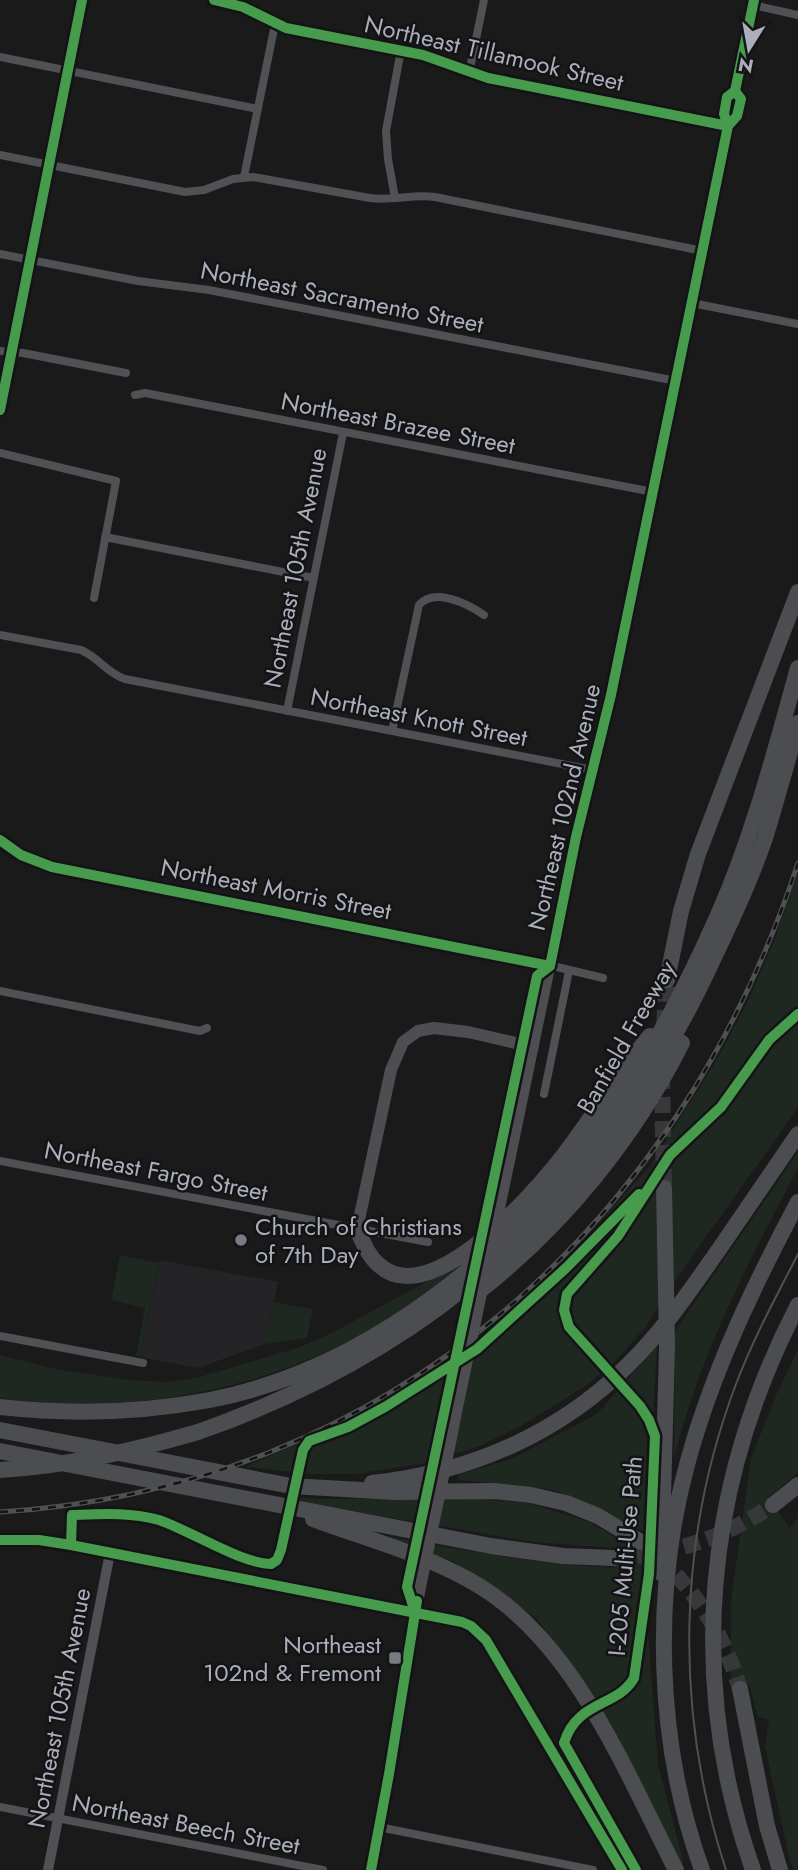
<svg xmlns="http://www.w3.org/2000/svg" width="798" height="1870" font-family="Jost,sans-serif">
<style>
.built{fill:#242426}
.green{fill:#1f2721}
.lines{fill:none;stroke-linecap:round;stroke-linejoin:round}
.motorway-tunnel{stroke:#37383a;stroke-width:16;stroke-dasharray:16 8;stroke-linecap:butt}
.minor{stroke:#4f5154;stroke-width:8}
.tertiary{stroke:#4f5154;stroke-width:10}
.secondary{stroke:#4e4e52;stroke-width:12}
.motorway{stroke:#4c4d50;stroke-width:16}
.tram{stroke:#4f5052;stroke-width:2}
.rail-casing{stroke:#4f5052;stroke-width:5}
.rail{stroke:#141416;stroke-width:2.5;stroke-dasharray:8;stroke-linecap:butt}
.secondary-bridge{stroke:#4e4e52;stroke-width:12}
.motorway-bridge{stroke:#4c4d50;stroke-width:16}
.cycleway-casing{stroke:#141416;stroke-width:15}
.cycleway{stroke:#469c4c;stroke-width:10}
.poi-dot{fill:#787b83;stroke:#141416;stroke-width:2.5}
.labels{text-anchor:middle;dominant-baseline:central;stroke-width:5;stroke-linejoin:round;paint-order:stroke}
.street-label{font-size:24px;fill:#abafbb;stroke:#141416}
.poi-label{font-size:24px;fill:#abafbb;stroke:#141416;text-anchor:start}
</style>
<rect width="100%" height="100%" fill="#1a1a1a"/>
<path class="built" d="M160 1260 278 1282 265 1344 198 1368 140 1357Z"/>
<path class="green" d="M798 873V1108L691 1258 644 1329 614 1362 587 1385 521 1426 480 1446 425 1463 357 1474H313L245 1467 358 1416 425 1376 491 1329 563 1263 650 1166 719 1056 750 997 773 943Z
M798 1152V1168C749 1261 699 1356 674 1459L675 1331Z
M476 1250 474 1260C445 1280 416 1302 386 1320 273 1390 131 1417 0 1398V1355L60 1370 129 1380 167 1382 196 1378 297 1348 324 1337 445 1272Z
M120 1255 159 1263 140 1357 136 1356 145 1308 111 1300Z
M274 1302 313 1309 307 1338 265 1344Z
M657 1346 648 1521V1632L658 1765 684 1864 680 1863 592 1694 536 1618 453 1561 365 1532C448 1548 530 1563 614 1568L615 1548 533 1542 299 1502 300 1498 336 1499 452 1497 528 1503 589 1522 636 1549 645 1532 555 1490 459 1480 458 1475 511 1459 597 1414Z
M798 1349V1473L768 1498 790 1528 798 1517V1870H794L790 1862 765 1747 769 1720 758 1717 749 1685 731 1689V1600L751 1458 777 1393Z"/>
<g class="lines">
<path class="motorway-tunnel" d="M664 1026 667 980
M662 1073 664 1188
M641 1542C690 1582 722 1628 740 1689
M613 1558C673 1555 723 1538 773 1505"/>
<path class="minor" d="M214 0 243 7 286 28 423 55 488 78 728 126
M753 5 798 15
M0 57 258 109
M469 73 484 0
M0 155 185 192 204 190 233 179 253 177 370 198C392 201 413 194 435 197L703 251
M244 177 275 24
M395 198 388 159 386 131 401 50
M0 254 138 281 209 290 676 381
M692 303 798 324
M0 351 23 353 126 373
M135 395 145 393 653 492
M0 410 82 0
M0 453 116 481 94 598
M105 537 314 578
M0 635 81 650C98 657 107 673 125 679L593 770
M287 711 343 433
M392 731 419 605C435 587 468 604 484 615
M0 840 21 855 52 867 532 961 603 978
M0 991 200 1031 207 1028
M544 1094 569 971
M0 1161 428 1242
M0 1336 143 1363
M415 1612C441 1619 468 1619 486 1640L622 1870
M0 1807 323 1870
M379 1827 593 1870"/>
<path class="tertiary" d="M48 1870 110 1553"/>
<path class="secondary" d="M728 126 737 116 741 99 735 91 754 0
M510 1156 576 837 611 695 724 147 728 126 724 114 727 97 735 91
M357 1229 391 1070 403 1042 418 1031 434 1028 468 1032 533 1047
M452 1433 456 1412
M0 1540H39L71 1545 415 1612
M371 1870 389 1774 419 1592"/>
<path class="motorway" d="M667 980 681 911 698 854 798 592
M664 1188 666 1290
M357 1229C363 1242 368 1256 379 1265 428 1310 526 1202 555 1166 589 1125 615 1077 650 1036
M482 1289C565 1223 634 1138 682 1043
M0 1407C71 1415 140 1413 210 1400 373 1368 521 1245 612 1111 654 1050 688 983 718 915 753 836 775 751 798 668
M0 1430 291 1486 396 1492 494 1491 531 1495 566 1503 598 1516 641 1542
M198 1432C440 1347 601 1198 710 966 730 924 751 880 766 835 777 798 788 760 798 723
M0 1451 491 1546 563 1556 613 1558
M372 1483C469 1473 559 1434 628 1365 664 1330 691 1289 720 1248 746 1210 772 1172 798 1134
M773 1505 798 1485
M313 1519C369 1540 429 1555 481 1587 577 1647 626 1773 676 1870
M661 1573 667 1348
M740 1689 767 1826 780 1870
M702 1870C656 1743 652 1591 688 1461 713 1370 754 1285 798 1202
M753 1870C686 1679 705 1484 798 1305"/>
<path class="tram" d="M726 1870C674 1712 677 1540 736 1384 753 1339 776 1297 798 1254"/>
<g class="rail-casing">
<path id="rail" d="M0 1512C388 1488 680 1225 798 863"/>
</g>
<use href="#rail" class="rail"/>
<path class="secondary-bridge" d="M456 1412 510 1156
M419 1592 452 1433"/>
<path class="motorway-bridge" d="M666 1290 667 1348
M0 1470C68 1466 132 1451 198 1432"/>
<g class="cycleway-casing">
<path id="cycleway" d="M214 0 243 7 286 28 423 55 488 78 728 126
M728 126 737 116 741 99 735 91 754 0
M0 410 82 0
M0 840 21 855 52 867 550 966
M0 1540H39L71 1545 462 1622 471 1626 486 1640 622 1870
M71 1545 72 1515C101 1514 130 1512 159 1520 191 1531 240 1563 271 1564L277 1560 281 1550 303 1450 309 1441 348 1427 385 1407 477 1349 566 1268 639 1194
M415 1612 407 1587 537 976 550 966 576 837 611 695 728 126 724 114 727 97 735 91
M371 1870 389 1774 417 1601
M636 1870 564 1743C577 1700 618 1707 634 1678L649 1574 655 1436 649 1420 640 1406 569 1327 564 1310 567 1294 618 1236 670 1155 721 1107 769 1040 798 1014"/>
</g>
<use href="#cycleway" class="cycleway"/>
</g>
<g class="poi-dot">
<circle cx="241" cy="1240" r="7"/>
<rect x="388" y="1651" width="14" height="14" rx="3.5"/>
</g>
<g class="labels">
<g class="street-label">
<text transform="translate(494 53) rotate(13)">Northeast Tillamook Street</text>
<text transform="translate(342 297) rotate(11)">Northeast Sacramento Street</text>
<text transform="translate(398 423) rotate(11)">Northeast Brazee Street</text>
<text transform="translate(295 568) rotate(-79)">Northeast 105th Avenue</text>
<text transform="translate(419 717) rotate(11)">Northeast Knott Street</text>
<text transform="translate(564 807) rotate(-77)">Northeast 102nd Avenue</text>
<text transform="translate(276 889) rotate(11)">Northeast Morris Street</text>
<text transform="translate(626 1037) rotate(-60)">Banfield Freeway</text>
<text transform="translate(156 1171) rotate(11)">Northeast Fargo Street</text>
<text transform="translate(625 1556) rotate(-85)">I-205 Multi-Use Path</text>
<text transform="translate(59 1708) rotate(-79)">Northeast 105th Avenue</text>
<text transform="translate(186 1824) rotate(11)">Northeast Beech Street</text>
</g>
<g class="poi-label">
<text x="255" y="1226">Church of Christians<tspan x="255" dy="28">of 7th Day</tspan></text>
<text x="381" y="1644" text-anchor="end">Northeast<tspan x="381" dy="28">102nd &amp; Fremont</tspan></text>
</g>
</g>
<g transform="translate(749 49) rotate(191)" stroke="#141416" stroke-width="5" paint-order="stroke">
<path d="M0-5L12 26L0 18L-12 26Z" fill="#abafbb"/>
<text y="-10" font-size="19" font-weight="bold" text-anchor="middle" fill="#abafbb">N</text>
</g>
</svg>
